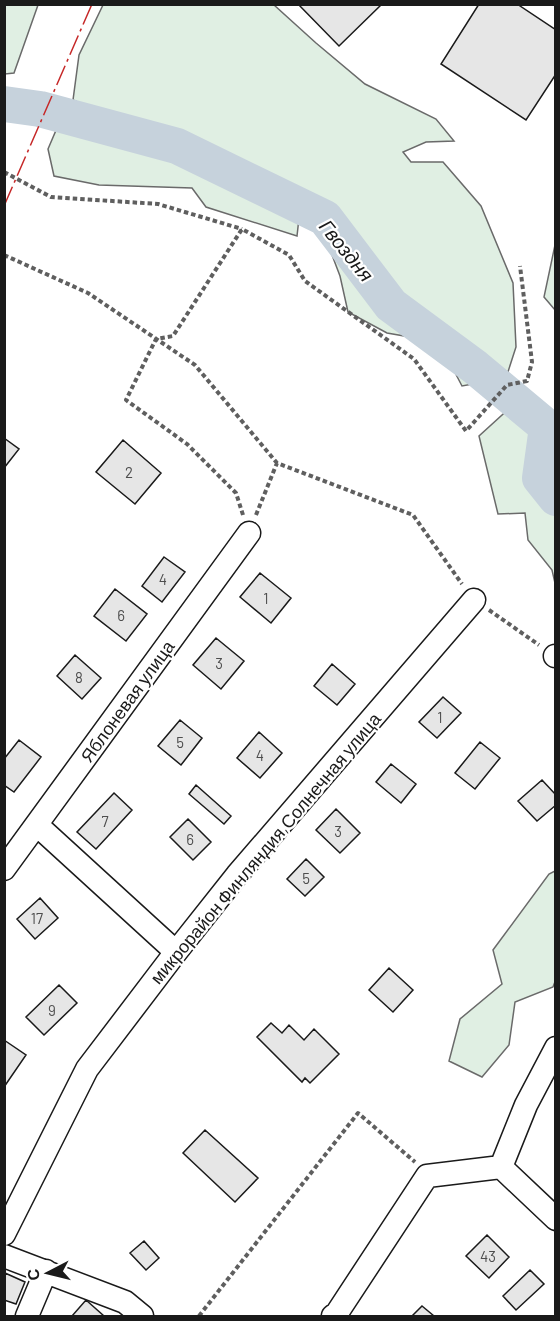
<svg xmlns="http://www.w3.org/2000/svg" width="560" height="1321" font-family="Barlow,sans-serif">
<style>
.green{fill:#e0efe3;stroke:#6a6a6a;stroke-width:1.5}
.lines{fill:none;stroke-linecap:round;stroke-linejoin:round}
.river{stroke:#c6d2dc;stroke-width:36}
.building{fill:#e6e6e6;stroke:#1a1a1a;stroke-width:1.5}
.minor-casing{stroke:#1a1a1a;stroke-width:25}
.path{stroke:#5f5f5f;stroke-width:4;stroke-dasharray:4.5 3;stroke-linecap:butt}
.minor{stroke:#fff;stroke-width:22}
.power{stroke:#c62828;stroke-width:1.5;stroke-dasharray:21 4.5 3 4.5;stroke-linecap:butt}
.labels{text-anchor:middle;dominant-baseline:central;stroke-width:4.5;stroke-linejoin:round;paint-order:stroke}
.number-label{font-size:15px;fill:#4d4d4d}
.street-label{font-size:18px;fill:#1a1a1a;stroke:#fff}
.water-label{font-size:20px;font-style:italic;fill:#1a1a1a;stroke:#fff}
</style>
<rect width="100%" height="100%" fill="#fff"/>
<path class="green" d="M4 5H38L14 73 5 74Z
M103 5H274L316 43 365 84 436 119 454 141 426 142 403 152 411 162H443L481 206 513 283 516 347 506 378 462 386 450 363 427 340 387 333 348 312 340 276 321 226 299 198 226 163 139 129 73 100 79 55Z
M57 128 195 166 266 195 299 218 297 236 206 207 192 188 99 185 54 176 48 149Z
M555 245V310L544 297Z
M512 406 555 442V583L552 570 528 540 525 513 498 514 479 436Z
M555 871 556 979 553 987 515 1002 509 1045 482 1077 449 1061 460 1019 502 984 493 950 549 874Z"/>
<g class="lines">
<path class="river" d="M4 104 40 109 177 146 325 218 391 305 475 367 547 427 540 478 556 498"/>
</g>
<path class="building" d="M298 4H382L339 46Z
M479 4H517L556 30V74L526 120 441 64Z
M4 438 19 449 4 468Z
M123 440 161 473 135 504 96 472Z
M164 557 185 572 162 602 142 586Z
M260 573 291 598 271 623 240 597Z
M115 589 147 614 126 641 94 616Z
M216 638 244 661 221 689 193 665Z
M75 655 101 678 82 699 57 676Z
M332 664 355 684 337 705 314 686Z
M443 697 461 713 437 738 419 722Z
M180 720 202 738 181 765 158 746Z
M259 732 282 753 260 778 237 758Z
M19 740 41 757 14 792 4 785V759Z
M480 742 500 758 475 789 455 773Z
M391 764 416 784 401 803 376 782Z
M542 780 556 795V805L537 821 518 801Z
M196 785 231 816 224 824 189 794Z
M114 793 132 810 96 849 77 832Z
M336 809 360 833 340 853 316 830Z
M188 819 211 842 193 860 170 837Z
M306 859 324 877 305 896 287 879Z
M40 898 58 918 35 939 17 919Z
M389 968 413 990 393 1012 369 990Z
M59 985 77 1003 44 1035 26 1017Z
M271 1023 282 1033 289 1025 304 1040 314 1029 339 1054 310 1083 305 1078 302 1082 257 1037Z
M4 1040 26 1055 4 1087Z
M205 1130 258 1178 235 1202 183 1153Z
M487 1235 509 1257 489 1278 466 1256Z
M144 1241 159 1258 146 1270 130 1253Z
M530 1270 544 1284 516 1310 503 1296Z
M5 1273 25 1282 16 1304 4 1300Z
M86 1300 104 1316H72Z
M422 1306 434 1316H412Z"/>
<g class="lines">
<g class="minor-casing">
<path id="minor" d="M555 656H556
M37 825 176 952
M4 869 249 533
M501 1167 556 1219
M4 1234 87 1069 176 952 237 875 474 600
M4 1256 125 1302 142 1316
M27 1316 46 1271
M333 1316 337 1313 427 1176 501 1167 526 1105 556 1048"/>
</g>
<path class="path" d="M4 172 51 197 158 204 242 229
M4 255 88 293 195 365 277 463
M243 515 236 493 187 444 126 400 156 339 173 336 242 229 289 255 305 281 414 359 466 431 507 385 527 381 532 362 520 266
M256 515 277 463 413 515 462 584
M489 610 539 645
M199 1316 358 1113 415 1162"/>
<use href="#minor" class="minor"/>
<path class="power" d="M4 206 92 4"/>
</g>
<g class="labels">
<g class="number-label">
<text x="129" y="472">2</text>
<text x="163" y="579">4</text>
<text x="266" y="598">1</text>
<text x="121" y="615">6</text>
<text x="219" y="663">3</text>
<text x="79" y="677">8</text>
<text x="440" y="717">1</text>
<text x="180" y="742">5</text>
<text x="260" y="755">4</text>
<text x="105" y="821">7</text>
<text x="338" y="831">3</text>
<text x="190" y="839">6</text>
<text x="306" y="878">5</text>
<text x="37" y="918">17</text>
<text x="52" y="1010">9</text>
<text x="488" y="1256">43</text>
</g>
<g class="street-label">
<text transform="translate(127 701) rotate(-54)">Яблоневая улица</text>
<text transform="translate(265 848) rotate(-50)">микрорайон Финляндия,Солнечная улица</text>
</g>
<g class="water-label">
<text transform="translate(347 250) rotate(51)">Гвоздня</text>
</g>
</g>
<rect width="560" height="1321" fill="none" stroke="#1a1a1a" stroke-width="12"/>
<g transform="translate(48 1273) rotate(263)" stroke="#ffffff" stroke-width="4.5" paint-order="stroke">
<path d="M0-4.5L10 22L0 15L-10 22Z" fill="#1a1a1a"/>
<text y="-9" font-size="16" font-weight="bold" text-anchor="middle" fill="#1a1a1a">С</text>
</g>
</svg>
